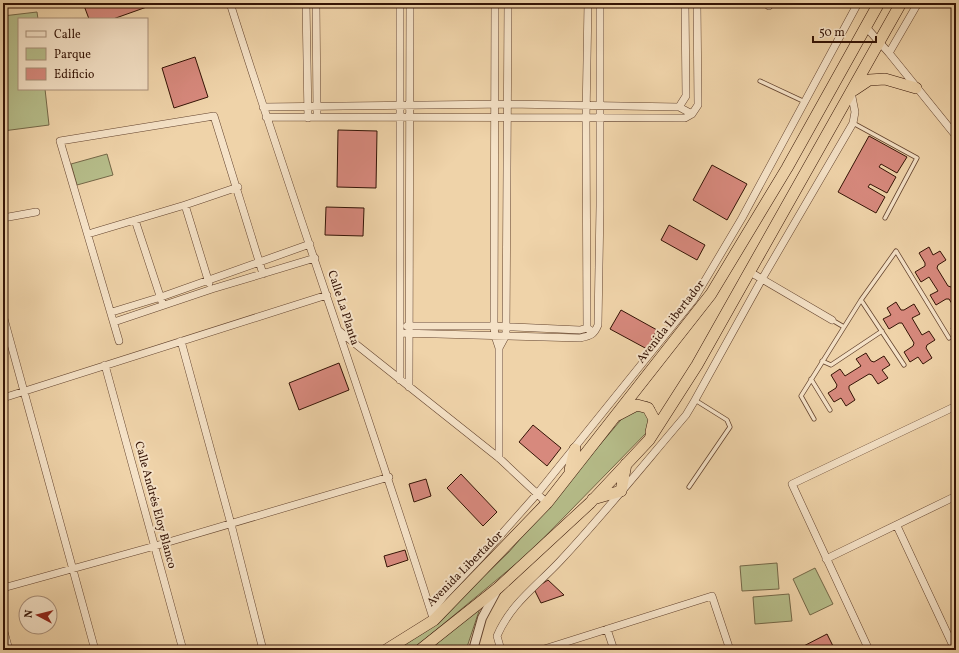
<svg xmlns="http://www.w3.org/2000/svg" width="959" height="653" font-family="Vollkorn,serif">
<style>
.green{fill:#b6bd8a;stroke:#756848}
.building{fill:#d7897d;stroke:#341305}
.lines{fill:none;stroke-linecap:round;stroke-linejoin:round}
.service-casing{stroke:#63432e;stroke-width:5}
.minor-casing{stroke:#63432e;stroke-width:8}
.tertiary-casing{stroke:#63432e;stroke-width:10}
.trunk-casing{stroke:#341305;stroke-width:12}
.service{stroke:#f5e2c7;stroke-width:3.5}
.minor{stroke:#f5e2c7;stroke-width:7}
.tertiary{stroke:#f5e2c7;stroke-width:8}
.trunk{stroke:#efd3a9;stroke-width:11}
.labels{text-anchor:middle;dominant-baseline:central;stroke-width:4;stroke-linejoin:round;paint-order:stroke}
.street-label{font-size:12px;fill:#341305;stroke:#f5e2c7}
</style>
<rect width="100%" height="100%" fill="#efd3a9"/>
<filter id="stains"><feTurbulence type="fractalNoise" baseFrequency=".005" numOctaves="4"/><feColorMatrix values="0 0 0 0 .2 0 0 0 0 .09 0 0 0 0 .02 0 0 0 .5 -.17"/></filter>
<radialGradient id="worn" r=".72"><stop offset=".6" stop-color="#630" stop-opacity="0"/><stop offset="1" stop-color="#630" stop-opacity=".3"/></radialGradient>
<path class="green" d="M37 12 38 19H19V89H45L49 125 3 131V16Z
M107 154 113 175 77 185 71 164Z
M639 402H648L654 407 655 419 650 429 529 553 412 650H393L451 608 509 552 631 408Z
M777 563 779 589 742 591 740 566Z
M815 568 833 604 810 615 793 579Z
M789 594 792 621 755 624 753 597Z
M480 608 466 650H429Z"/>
<path class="building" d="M83 3H158L113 19H89Z
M195 57 208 97 174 108 162 68Z
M338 130 377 131 376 188 337 187Z
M869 136 907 157 897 173 881 164 879 167 896 177 887 193 870 184 868 187 885 197 876 213 838 192Z
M712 165 747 184 727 220 693 200Z
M326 207 364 208 363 236 325 235Z
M669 225 705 245 697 260 661 240Z
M929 247 933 255 940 251 946 260 938 265 937 268 948 286 951 287 956 284V310L949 299H946L936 305 930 295 938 291 929 277 921 282 915 272 925 266V263L919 253Z
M896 302 901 310H904L914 304 920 314 912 318 922 335 929 331 935 340 927 345 926 348 932 358 923 364 918 357 910 362 904 352 913 346 914 343 902 323H899L889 329 883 319 891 315 887 308Z
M621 310 657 330 647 349 610 329Z
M956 325V337L951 328Z
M866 353 871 361 874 362 884 356 890 365 882 370 888 378 878 384 872 375 869 374 849 386V389L855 400 846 406 841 398 834 402 828 393 836 388 837 385 831 375 840 369 845 376 861 366 856 359Z
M339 363 349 390 299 410 289 383Z
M533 425 561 448 547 466 519 442Z
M461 474 497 512 483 526 447 488Z
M426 479 431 496 414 502 409 484Z
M405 550 408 560 387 567 384 556Z
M548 580 564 595 541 603 534 589Z
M827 634 835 650H796Z"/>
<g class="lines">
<g class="service-casing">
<path id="service" d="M760 81 805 102
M853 123 917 158 885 218
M861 300 904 365
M832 320 844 327
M822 361 831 365 882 331
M811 379 830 410
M814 419 801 396 861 300 896 251 949 338
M689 487 730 427 727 420 695 400"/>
</g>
<g class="minor-casing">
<path id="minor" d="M230 3C295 209 368 412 433 618
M306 3 308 118
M316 3 317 112
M495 3 494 326 495 336 499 348V458
M769 6 770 3
M866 27 889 53 956 136
M889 53 918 3
M263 107 508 104 679 107 692 114
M679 107 686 96 685 3
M266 117 685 118 692 114 698 105 697 3
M185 205 209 283
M3 218 36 212
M135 220 162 302
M88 234 185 205 238 187
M750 272 832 320
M112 312 161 297 310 244
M3 315 95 650
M114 322 212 289 315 258
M407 326H494L580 330 587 328 590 330
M587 328 586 118 588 3
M338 330 499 458 547 503
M400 333 580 338C590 336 594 335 598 325L600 206V3
M119 341 60 141 214 116 263 274
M181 341 231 524 263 650
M499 348 506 335 508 3
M105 365 183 650
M400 380V3
M409 387 410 3
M3 398 327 295
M897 526 955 650
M826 559 956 496
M3 588 155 546 389 477
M434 620 437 605 444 596 482 556 537 494 694 299 742 218 858 3
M3 628 9 650
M607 629 614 650
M501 650 497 636C511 603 538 585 561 560 605 513 645 463 686 415L695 400 762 279 853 123 855 112 851 92
M541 650 712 596 730 650
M869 650 792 484 956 406"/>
</g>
<g class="tertiary-casing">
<path id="tertiary" d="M473 650 482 618 496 592"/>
</g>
<g class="trunk-casing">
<path id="trunk" d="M854 90 869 80 885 79 916 88
M618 415 637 405 648 408 654 419 651 432
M570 470 575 449
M593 499 621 491 626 464
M386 650 434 620 547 503 711 294 787 168 879 3
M420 650 498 588 590 503 649 440 697 365 901 3"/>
</g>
<use href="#service" class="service"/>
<use href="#minor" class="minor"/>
<use href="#tertiary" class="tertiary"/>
<use href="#trunk" class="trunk"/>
</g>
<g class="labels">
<g class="street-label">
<text transform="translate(343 308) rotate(72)">Calle La Planta</text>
<text transform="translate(671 322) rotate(-52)">Avenida Libertador</text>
<text transform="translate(155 505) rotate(75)">Calle Andrés Eloy Blanco</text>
<text transform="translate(465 569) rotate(-45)">Avenida Libertador</text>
</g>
</g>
<rect width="959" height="653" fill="none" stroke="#efd3a9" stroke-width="16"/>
<rect x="4" y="4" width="951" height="645" fill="none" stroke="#341305" stroke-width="2"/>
<rect x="8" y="8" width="943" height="637" fill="none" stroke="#341305"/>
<rect x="18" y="18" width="130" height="72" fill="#f5e2c7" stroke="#a88f79"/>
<rect x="26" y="31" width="20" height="6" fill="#f5e2c7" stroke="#a88f79"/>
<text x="54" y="38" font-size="12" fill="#341305">Calle</text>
<rect x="26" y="48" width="20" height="12" fill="#b6bd8a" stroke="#a88f79"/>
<text x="54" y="58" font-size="12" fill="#341305">Parque</text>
<rect x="26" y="68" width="20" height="12" fill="#d7897d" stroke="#a88f79"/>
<text x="54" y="78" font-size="12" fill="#341305">Edificio</text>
<g transform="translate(38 615) rotate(277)"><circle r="19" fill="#f5e2c7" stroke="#a88f79"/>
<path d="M0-3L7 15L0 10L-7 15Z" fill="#8f2418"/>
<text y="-6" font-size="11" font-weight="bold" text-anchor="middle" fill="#341305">N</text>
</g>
<path d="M813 36v6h63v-6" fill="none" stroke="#341305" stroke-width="2"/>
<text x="819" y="36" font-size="12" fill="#341305" stroke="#f5e2c7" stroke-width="3" paint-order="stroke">50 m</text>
<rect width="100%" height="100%" filter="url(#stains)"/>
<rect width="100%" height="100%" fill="url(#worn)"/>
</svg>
